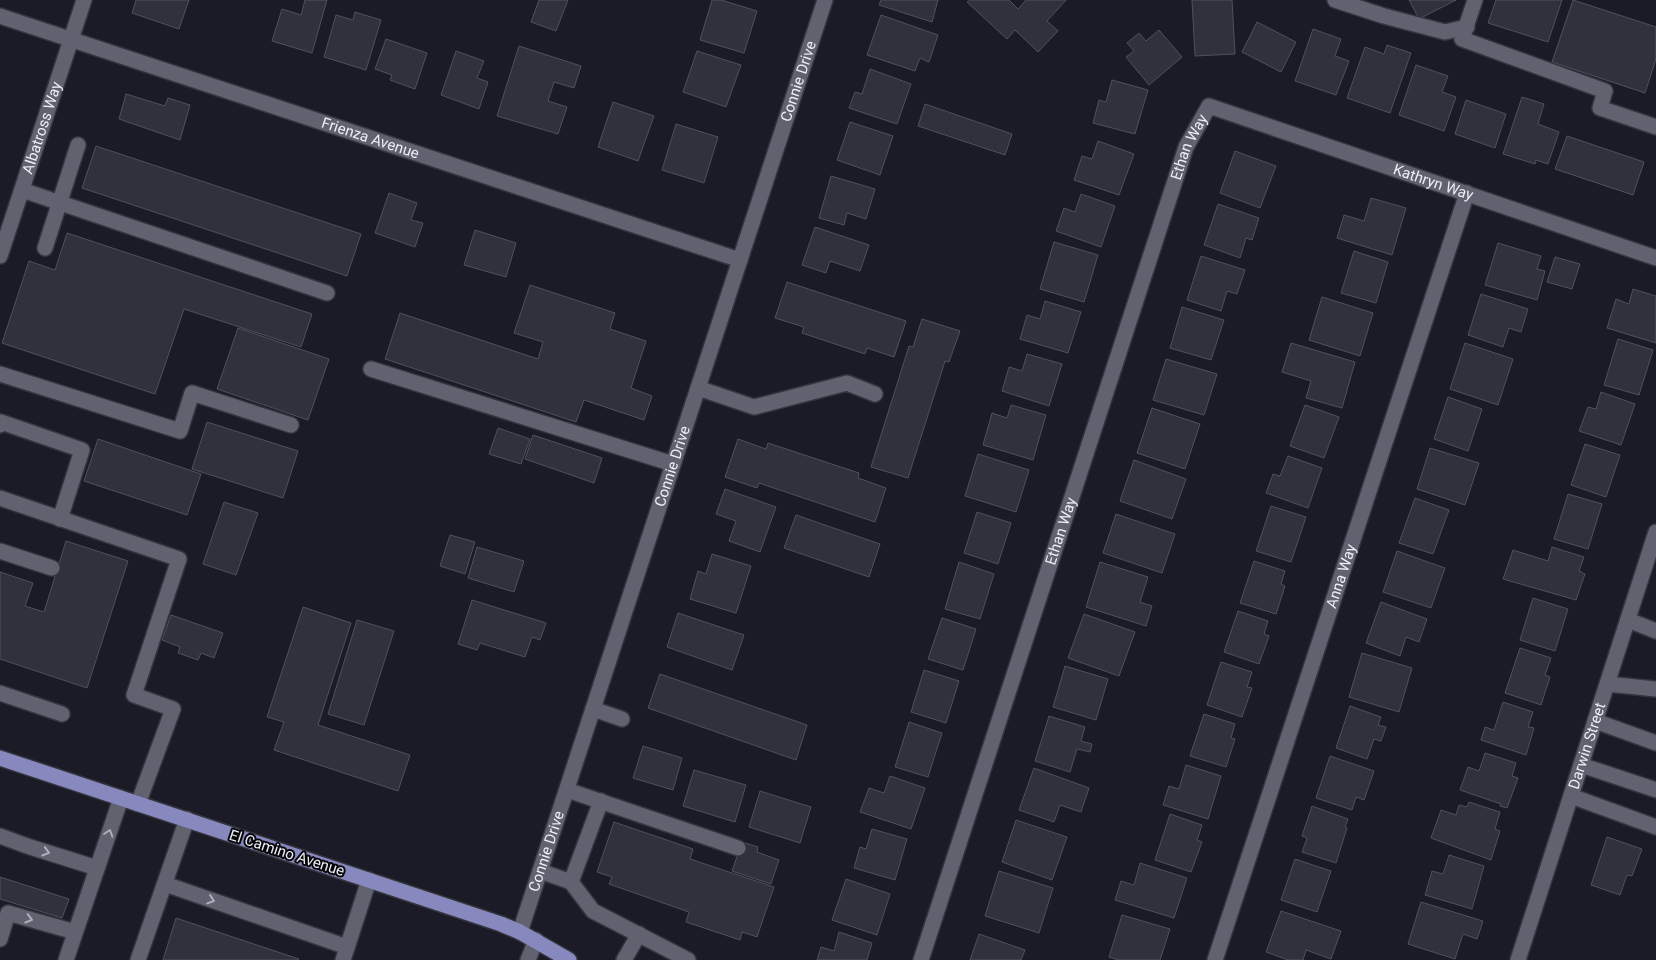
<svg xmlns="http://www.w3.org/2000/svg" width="1656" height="960" font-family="Roboto,sans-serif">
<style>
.building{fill:#30313d;stroke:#50505e}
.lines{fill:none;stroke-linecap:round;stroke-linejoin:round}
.minor-casing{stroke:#34343d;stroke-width:18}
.major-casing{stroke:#34343d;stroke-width:18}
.minor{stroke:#616270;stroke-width:15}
.major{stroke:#8788be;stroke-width:15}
.oneway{stroke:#aeafba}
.labels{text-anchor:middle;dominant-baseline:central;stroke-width:4;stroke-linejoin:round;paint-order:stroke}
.street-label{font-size:15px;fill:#edeef6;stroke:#06060b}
</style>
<rect width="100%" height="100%" fill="#1b1b27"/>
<path class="building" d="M136 0H189L179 29 132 13Z
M305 0H327L312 53 272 41 282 9 301 15Z
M539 0H568L556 31 531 22Z
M712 0H721L757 11 744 53 700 40Z
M881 0H938L932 22 879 5Z
M970 0H1009L1018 9 1026 0H1066L1047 21 1058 31 1038 52 1015 30 1007 39 967 2Z
M1192 0H1232L1235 54 1195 56Z
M1409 0H1456L1419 19Z
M1496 0H1562L1548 42 1488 23Z
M1573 0 1656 27V59L1645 93 1552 62Z
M355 12 381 20 366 70 324 57 336 15 353 20Z
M881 15 938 35 929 62 920 58 915 71 867 55Z
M1257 22 1296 42 1281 72 1242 52Z
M1313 29 1341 39 1335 56 1349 61 1336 95 1295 81Z
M1159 30 1182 57 1149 85 1126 57 1134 51 1127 43 1139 33 1146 41Z
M386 39 427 53 415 89 390 80 392 75 375 69Z
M1387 45 1411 53 1390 113 1347 98 1365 47 1384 54Z
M519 46 581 66 574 88 554 82 548 101 567 107 558 134 497 116Z
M456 51 484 61 477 78 488 82 479 109 441 95Z
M697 51 741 65 726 107 683 92Z
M1416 65 1448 76 1442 92 1456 97 1444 131 1399 115Z
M870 69 911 84 897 124 849 108 855 92 862 94Z
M1112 80 1148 90 1135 134 1093 123 1099 100 1106 102Z
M126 94 165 106 168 98 190 105 180 140 119 119Z
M1522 97 1544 104 1538 124 1559 132 1548 164 1536 160 1535 164 1503 154Z
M1466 100 1506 114 1495 148 1455 134Z
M613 102 654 116 638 161 598 147Z
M925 104 1012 134 1005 155 918 126Z
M850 122 893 136 880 175 837 160Z
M676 124 718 137 704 183 662 170Z
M1567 136 1644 162 1633 195 1555 169Z
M1098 141 1134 154 1119 195 1074 180 1082 156 1092 159Z
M96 146 361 234 347 276 82 188Z
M1235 151 1276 166 1260 208 1220 193Z
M831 176 875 189 866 219 847 213 844 225 819 218Z
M389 193 417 203 411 220 423 223 415 247 375 233Z
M1081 194 1115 206 1101 247 1056 231 1064 208 1075 212Z
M1371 198 1406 208 1392 255 1337 238 1344 215 1364 221Z
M1218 204 1259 218 1252 240 1246 238 1240 258 1204 245Z
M815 227 869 245 860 271 830 261 826 273 802 265Z
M475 230 516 243 506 277 464 265Z
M67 233 312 314 301 347 184 309 155 394 2 343 29 261 55 270Z
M1054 242 1098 255 1084 302 1040 289Z
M1498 243 1541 256 1537 269 1545 271 1537 300 1485 285Z
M1354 251 1388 262 1376 303 1341 293Z
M1201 256 1245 270 1237 294 1227 291 1221 311 1187 300Z
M1555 257 1580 264 1572 289 1547 282Z
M787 282 906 321 894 357 867 348 865 354 802 333 804 327 775 318Z
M530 285 615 313 610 329 646 341 631 388 652 396 644 420 584 400 576 422 385 359 400 313 538 359 543 342 514 333Z
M1633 289 1656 296V343L1607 328 1616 299 1629 304Z
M1481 294 1528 309 1521 332 1509 328 1503 347 1468 335Z
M1322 297 1373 313 1360 356 1309 340Z
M1045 301 1081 312 1068 353 1020 339 1027 315 1040 319Z
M1182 307 1224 320 1211 360 1170 348Z
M922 319 960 331 949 362 945 361 908 478 871 467 909 346 913 347Z
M238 328 329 359 308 420 217 389Z
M1618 339 1653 350 1639 395 1604 385Z
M1291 343 1355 362 1342 408 1306 398 1311 381 1282 372Z
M1465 343 1513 359 1498 405 1450 389Z
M1027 354 1062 364 1049 406 1002 391 1009 367 1022 371Z
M1166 359 1217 374 1204 415 1153 400Z
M1601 392 1635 404 1621 445 1579 431 1588 407 1596 409Z
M1448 397 1482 409 1468 451 1434 439Z
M1011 405 1046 415 1033 460 983 445 992 413 1007 418Z
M1305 405 1339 417 1324 458 1290 446Z
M1152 408 1200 424 1185 469 1137 453Z
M207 422 298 451 283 498 192 469Z
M498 428 530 439 521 464 489 454Z
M533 435 602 458 594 483 525 459Z
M98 439 201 474 187 515 84 481Z
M738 439 766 449 768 443 859 473 858 478 886 488 875 522 759 483 757 488 725 477Z
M1585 444 1620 455 1606 497 1571 485Z
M1430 448 1479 463 1465 505 1417 489Z
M978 454 1029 470 1016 512 965 496Z
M1288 456 1322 468 1308 508 1266 493 1273 474 1280 476Z
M1134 460 1186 479 1172 519 1120 501Z
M725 489 776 507 760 552 729 541 736 521 716 514Z
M1568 494 1602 504 1588 549 1554 539Z
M1415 498 1449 510 1433 554 1399 543Z
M224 502 258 513 236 575 203 564Z
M1271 506 1306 517 1291 562 1256 551Z
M977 512 1011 523 998 564 964 553Z
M1116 514 1175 534 1162 573 1103 553Z
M796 515 880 544 869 577 784 548Z
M450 535 475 542 465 574 440 566Z
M66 541 128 561 87 688 0 659V572L33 583 25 606 44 612Z
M477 547 524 561 514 592 468 578Z
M1552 547 1584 557 1579 571 1585 574 1576 600 1503 579 1513 550 1548 561Z
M1397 551 1445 568 1431 608 1383 592Z
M712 554 751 566 736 613 690 599 698 571 706 574Z
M1254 561 1285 571 1281 584 1285 586 1276 614 1240 603Z
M959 562 994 574 980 619 945 609Z
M1100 562 1148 577 1140 602 1152 606 1146 626 1086 607Z
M1533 598 1568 609 1555 651 1520 640Z
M472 600 546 623 540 640 532 637 525 657 480 643 477 650 458 644Z
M1381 602 1427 619 1419 642 1406 637 1400 656 1366 643Z
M303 607 351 623 318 725 410 755 398 791 274 750 284 722 267 717Z
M1238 611 1268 621 1264 634 1269 636 1259 664 1224 652Z
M678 613 744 635 732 670 667 647Z
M1084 614 1135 632 1119 676 1068 658Z
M171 615 223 633 214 658 201 653 198 660 178 653 180 647 162 640Z
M942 618 976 629 963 670 928 659Z
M357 620 394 631 364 725 328 714Z
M1520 648 1551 658 1545 675 1550 677 1541 705 1505 693Z
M1362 653 1412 668 1399 712 1349 697Z
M1221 662 1252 672 1247 687 1252 688 1242 717 1207 705Z
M1065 666 1108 679 1096 720 1053 707Z
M924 670 959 681 946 723 911 712Z
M660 674 807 725 796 760 648 708Z
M1503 702 1533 712 1528 727 1534 728 1526 755 1481 740 1485 727 1494 730Z
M1350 706 1381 717 1378 725 1386 727 1381 741 1374 739 1367 759 1336 748Z
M1204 714 1235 724 1231 738 1235 739 1226 767 1190 756Z
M1049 716 1085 727 1081 741 1092 744 1090 752 1077 749 1070 772 1035 761Z
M909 722 942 733 928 777 895 767Z
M643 746 682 758 673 790 633 778Z
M1485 753 1516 763 1512 776 1518 778 1507 808 1500 806 1501 804 1460 790 1468 767 1479 771Z
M1330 756 1374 771 1364 800 1356 797 1352 810 1316 798Z
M1186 765 1221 776 1208 819 1163 805 1169 786 1179 789Z
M1034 768 1089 788 1081 812 1060 805 1054 822 1019 810Z
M694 770 746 785 735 822 683 806Z
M890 776 925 788 911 829 860 812 869 788 884 793Z
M760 791 811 807 800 843 749 827Z
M1469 802 1500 812 1495 829 1500 831 1491 860 1431 838 1441 810 1456 815 1459 805 1467 807Z
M1312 806 1348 819 1345 827 1347 828 1336 863 1302 852 1307 838 1302 836Z
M1170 814 1202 825 1197 840 1202 842 1191 872 1155 860Z
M1016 820 1067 837 1052 880 1002 862Z
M614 822 693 849 690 859 774 887 757 937 742 932 740 940 686 922 689 912 609 884 612 877 597 872Z
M872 829 907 839 895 880 854 868 860 847 866 849Z
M1607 837 1642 849 1632 876 1627 875 1620 895 1591 885Z
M742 842 758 847 757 852 779 860 771 884 732 871Z
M1449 855 1484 866 1472 909 1425 895 1432 871 1443 874Z
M1295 859 1331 871 1317 912 1281 900Z
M1140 863 1187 878 1174 918 1115 900 1121 881 1134 885Z
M999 871 1053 888 1039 933 985 916Z
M0 877 69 899 62 918 0 899Z
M846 879 890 894 877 935 832 920Z
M1421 902 1483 921 1477 939 1463 934 1455 959 1408 944Z
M1281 911 1341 931 1331 959 1306 950 1303 960H1288L1266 952Z
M1122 915 1170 929 1160 960H1119L1109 957Z
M176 918 299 959 298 960H163Z
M839 932 872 943 867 960H817L821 947 834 951Z
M979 934 1025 950 1021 960H970Z"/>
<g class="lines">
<g class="minor-casing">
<g id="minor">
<path d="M1335 0 1384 16 1445 32 1467 27"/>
<path d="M1475 0 1462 39 1605 91 1600 108 1656 127"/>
<path id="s1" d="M0 16 740 260"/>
<path d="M22 190 327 293"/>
<path d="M45 248 78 145"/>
<path id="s2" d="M0 256 84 0"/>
<path d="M371 369 673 464"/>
<path d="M0 374 180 431 192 393 291 425"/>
<path d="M698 388 754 407 847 383 875 394"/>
<path d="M0 425 1 422 82 450 60 519"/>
<path d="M0 498 179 559 134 695 173 709 138 804"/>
<path d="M0 551 52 568"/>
<path d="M1628 620 1656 631"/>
<path d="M1607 684 1656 689"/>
<path d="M0 693 62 714"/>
<path d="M593 709 622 719"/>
<path d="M1595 721 1656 743"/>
<path d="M1581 765 1656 790"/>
<path d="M567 790 738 848"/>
<path d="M1571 796 1656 827"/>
<path d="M601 801 571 882 593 911 688 960"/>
<path d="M0 836 27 846 97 868"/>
<path d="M540 871 571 882"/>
<path d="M165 884 347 947"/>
<path id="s3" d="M520 932 825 0"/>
<path d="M0 939 8 913 75 932"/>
<path d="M66 960 121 798"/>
<path d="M138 960 187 819"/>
<path d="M343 960 369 880"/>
<path d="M528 960 536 940"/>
<path d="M624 960 639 934"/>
<path id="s4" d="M921 960 1186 147 1209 106 1656 258"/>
<path id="s5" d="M1215 960 1467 193"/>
<path id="s6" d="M1518 960 1656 532"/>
</g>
</g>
<g class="major-casing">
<path id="major" d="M0 758 501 924 520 932 569 960"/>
</g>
<use href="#minor" class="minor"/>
<use href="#major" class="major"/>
</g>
<defs><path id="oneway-chevron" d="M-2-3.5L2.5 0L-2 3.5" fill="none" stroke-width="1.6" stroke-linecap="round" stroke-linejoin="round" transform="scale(1.25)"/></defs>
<g class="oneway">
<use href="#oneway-chevron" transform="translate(109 833) rotate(-72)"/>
<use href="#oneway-chevron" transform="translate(46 852) rotate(17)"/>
<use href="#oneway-chevron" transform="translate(211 900) rotate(19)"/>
<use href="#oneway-chevron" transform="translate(29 919) rotate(16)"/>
</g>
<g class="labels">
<g class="street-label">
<text stroke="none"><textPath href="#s3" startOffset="895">Connie Drive</textPath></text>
<text stroke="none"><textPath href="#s2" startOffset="135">Albatross Way</textPath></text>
<text stroke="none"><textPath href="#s1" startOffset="390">Frienza Avenue</textPath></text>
<text stroke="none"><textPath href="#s4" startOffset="856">Ethan Way</textPath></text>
<text stroke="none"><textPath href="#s4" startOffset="1139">Kathryn Way</textPath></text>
<text stroke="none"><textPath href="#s3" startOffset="490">Connie Drive</textPath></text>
<text stroke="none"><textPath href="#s4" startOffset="451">Ethan Way</textPath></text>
<text stroke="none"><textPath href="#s5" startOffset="404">Anna Way</textPath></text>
<text stroke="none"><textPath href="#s6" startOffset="225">Darwin Street</textPath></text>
<text stroke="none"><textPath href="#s3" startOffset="85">Connie Drive</textPath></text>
<text transform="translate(287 853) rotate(18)">El Camino Avenue</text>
</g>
</g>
</svg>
